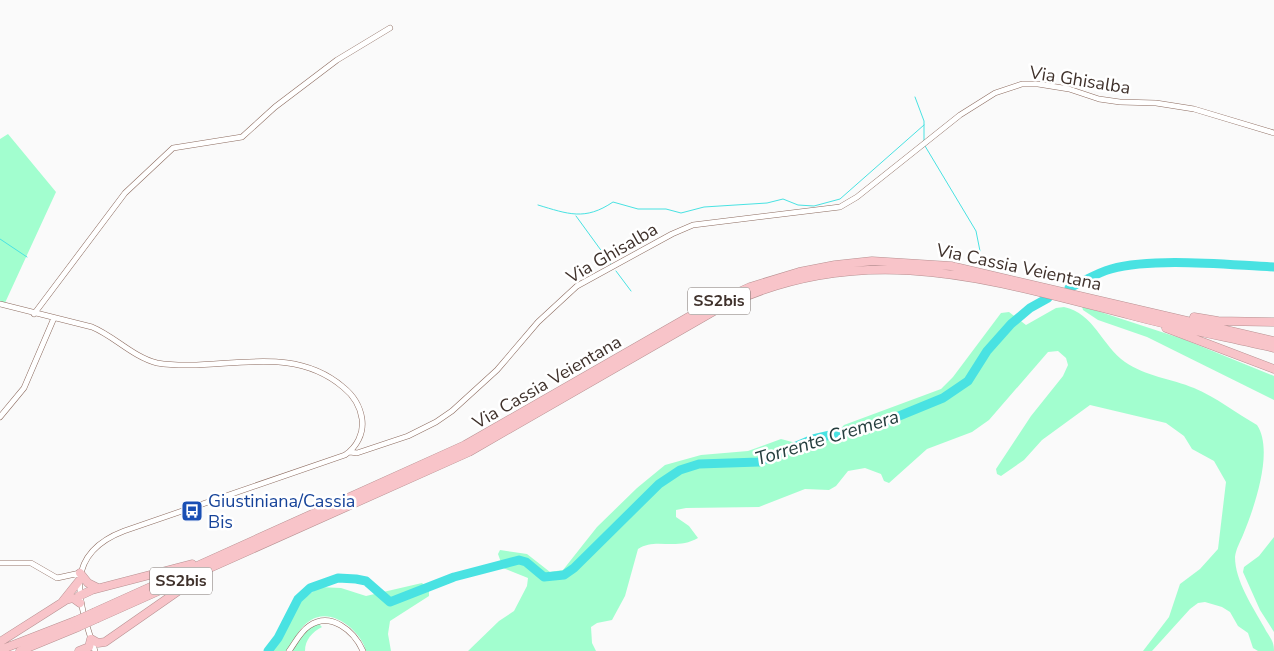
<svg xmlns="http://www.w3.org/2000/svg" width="1274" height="651" font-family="'Nunito Sans',sans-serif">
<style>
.green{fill:#a2fecf}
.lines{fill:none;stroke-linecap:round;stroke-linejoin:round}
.stream{stroke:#49e2e2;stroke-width:1}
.river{stroke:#49e2e2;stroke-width:9}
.minor-casing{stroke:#8c6b5f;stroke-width:6}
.highway-casing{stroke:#b79192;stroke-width:9}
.minor{stroke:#fff;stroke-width:5}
.highway{stroke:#f8c4c9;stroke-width:8}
.highway-bridge-casing{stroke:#b79192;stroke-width:9;stroke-linecap:butt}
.highway-bridge{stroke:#f8c4c9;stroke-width:8}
.labels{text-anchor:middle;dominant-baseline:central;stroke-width:5;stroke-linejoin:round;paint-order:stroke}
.shield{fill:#fff;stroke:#796f6b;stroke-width:1}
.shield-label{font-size:16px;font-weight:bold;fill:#3f312b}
.street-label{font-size:18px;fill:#3f312b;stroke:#fff}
.transit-label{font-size:18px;fill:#164399;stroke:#fff;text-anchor:start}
.water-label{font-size:19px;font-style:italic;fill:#253e3e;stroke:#fff}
</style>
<rect width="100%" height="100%" fill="#fafafa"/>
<path class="green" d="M8 134 56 192 4 305 0 304V139Z
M1082 306 1183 339 1274 376V400L1147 337 1098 320 1083 310Z
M1064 307C1094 313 1102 346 1125 362 1145 376 1172 379 1194 388 1216 397 1236 413 1257 425 1274 450 1255 506 1243 535 1240 542 1236 549 1235 557 1235 581 1253 607 1264 627 1269 637 1274 640 1274 651H1258L1253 648 1248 633 1238 626 1230 612 1222 607 1205 602 1198 603 1190 609 1152 651H1143L1169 617 1180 584 1200 569 1218 549 1226 482 1214 461 1192 449 1184 436 1166 423 1090 405 1042 440 1024 460 1001 476 997 474 996 469 1031 416 1063 376 1068 365 1066 358 1058 351 1048 352 989 420 972 432 927 449 889 483 884 481 881 474 865 468 848 471 836 486 829 490 805 489 759 507 686 508 676 510V517L689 526 698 538C675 551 656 537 638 549L625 596 612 620 597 623 591 627 592 643 596 651H468L499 621 514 611 527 586 528 578 503 568 498 554 500 550 527 554 550 572 563 570 597 527 637 488 665 465 701 455 748 451 781 439 796 443 838 432 844 425 941 389 953 377 1001 313 1009 312 1026 325 1056 308Z
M1274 537V632L1260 610 1243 572 1244 567 1259 556Z
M422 583 429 590V596L390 621 388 634 391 651H366C361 631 332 607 311 620 300 626 293 642 286 651H270L279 642 282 621 293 607 319 587 341 588 366 596Z
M319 624 322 627C312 632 305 640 305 651H290L306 630Z"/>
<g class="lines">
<path class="stream" d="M915 97 924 121V142
M925 146 976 231 981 256
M538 205C568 214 585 221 613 202L638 209H666L681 213 704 207 767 203 783 199 798 205 814 206 840 199 924 125
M576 216 611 264
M0 239 27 257
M616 271 631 291"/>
<path class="river" d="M1069 288C1083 282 1096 273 1111 269 1155 257 1228 265 1274 267
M268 651 278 638 298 599 310 588 338 578 356 579 366 581 390 602 454 577 519 560 526 562 544 577 564 575 574 568 659 484 680 470 699 464 759 462 813 439 882 423 943 398 968 381 987 351 1011 324 1030 308 1048 298"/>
<g class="minor-casing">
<path id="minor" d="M0 304 92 327C114 336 133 357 157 363 219 373 289 341 343 387 353 395 360 405 362 419 364 433 357 447 345 455L124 531C61 555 79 602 95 651
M34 314 125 193 173 148 242 137 275 107 337 60 390 28
M0 417 24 388 54 318
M350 452 357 453 408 436 436 422 452 411 497 370 538 322 577 286 672 234 693 225 840 207 857 197 960 115 995 93 1022 84H1038L1069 89 1099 99 1120 102 1156 103 1194 109 1274 133
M0 563H31L57 578 80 573
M289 651C295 643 300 632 309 626 331 611 354 631 363 651"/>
</g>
<g class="highway-casing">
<path id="highway" d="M1194 317 1218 321 1274 322
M1166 328 1274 369
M80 573 88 583 98 588
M79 596 92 590 192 564
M63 601 79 581
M95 612 465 445 706 307 750 287 799 272 835 265 872 261 951 266 1274 341
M98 618 469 452 721 307C866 239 984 278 1130 315 1178 328 1226 337 1274 348
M0 642 66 600 73 598 80 603
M0 650 75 621
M20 651 78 627
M79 651 89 647 91 639 98 643 105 642 194 580"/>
</g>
<use href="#minor" class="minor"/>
<use href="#highway" class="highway"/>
<g class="highway-bridge-casing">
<path id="highway-bridge" d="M75 621 95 612
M78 627 98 618"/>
</g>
<use href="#highway-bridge" class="highway-bridge"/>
</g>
<defs>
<g id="bus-square" transform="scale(1.125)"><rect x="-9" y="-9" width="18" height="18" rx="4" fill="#1a4fb4" stroke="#fff"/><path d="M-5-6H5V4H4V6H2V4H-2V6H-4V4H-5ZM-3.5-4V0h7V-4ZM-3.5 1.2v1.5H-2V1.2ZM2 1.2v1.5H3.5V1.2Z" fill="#fff"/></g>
</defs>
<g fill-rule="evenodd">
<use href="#bus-square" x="192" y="511"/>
</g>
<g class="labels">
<g class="shield">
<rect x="688" y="287.5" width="62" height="27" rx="4"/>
<rect x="150" y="567.5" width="62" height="27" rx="4"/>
</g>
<g class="shield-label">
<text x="719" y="301">SS2bis</text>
<text x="181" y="581">SS2bis</text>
</g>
<g class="street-label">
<text transform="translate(1080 80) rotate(9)">Via Ghisalba</text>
<text transform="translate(612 253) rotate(-30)">Via Ghisalba</text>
<text transform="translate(1019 267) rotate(12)">Via Cassia Veientana</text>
<text transform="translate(547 382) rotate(-30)">Via Cassia Veientana</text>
</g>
<g class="transit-label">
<text x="208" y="501">Giustiniana/Cassia<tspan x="208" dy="21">Bis</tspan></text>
</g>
<g class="water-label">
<text transform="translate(827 438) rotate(-17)">Torrente Cremera</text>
</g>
</g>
</svg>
